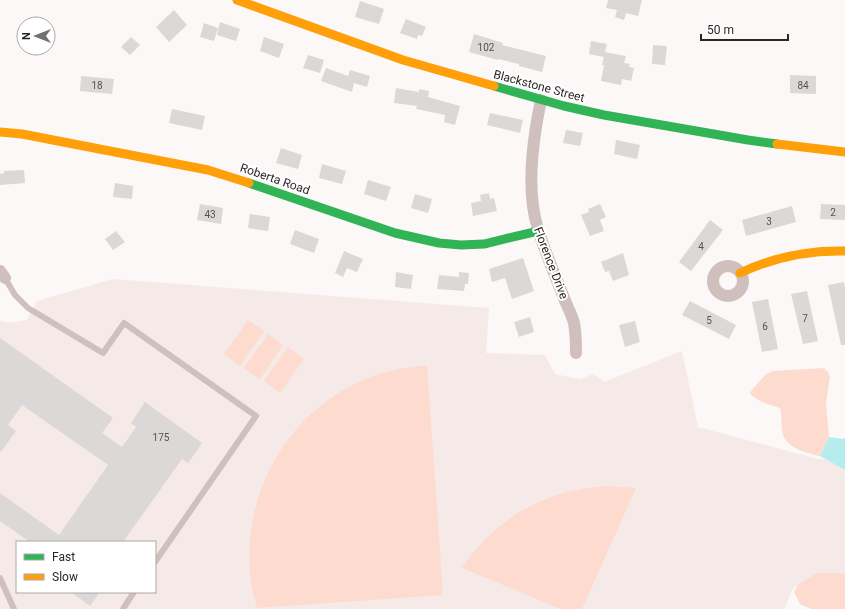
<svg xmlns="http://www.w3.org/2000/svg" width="845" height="609" font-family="Roboto,sans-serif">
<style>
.built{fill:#f5eae7;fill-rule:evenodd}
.green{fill:#fddbcf}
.water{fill:#b5edef}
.building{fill:#dcd8d7}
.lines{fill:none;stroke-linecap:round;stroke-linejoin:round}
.lane{stroke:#d0c0bd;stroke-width:6}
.street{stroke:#d0c0bd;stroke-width:12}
.fast{stroke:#30b455;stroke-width:9}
.slow{stroke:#ff9f0a;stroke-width:9}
.labels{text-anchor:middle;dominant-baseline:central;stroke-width:4;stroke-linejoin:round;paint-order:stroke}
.number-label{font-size:10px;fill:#565252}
.street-label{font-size:12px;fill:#2a2625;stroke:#fff}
</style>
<rect width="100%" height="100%" fill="#fcf8f7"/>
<path class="built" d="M113 279 489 308 486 353 545 355 555 374 580 379 593 374 604 382 682 351 698 427 818 459 845 460V584L794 587 784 609H0V320L7 323 27 320 37 301ZM17 542H155V592H17Z"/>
<path class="green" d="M248 320 264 331 240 366 224 354Z
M268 334 283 345 260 379 244 368Z
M288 347 304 359 280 393 264 381Z
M427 365 443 595 257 608C254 597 251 585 250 573 243 487 292 406 373 376 390 370 409 367 427 365Z
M824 368 828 372 830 377 826 402 829 437 820 456C806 453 783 447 782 430 781 422 782 415 780 408 769 405 759 402 750 394L751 391 766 374 773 371Z
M605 486 636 488 582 609H561L462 568C497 517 543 491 605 486Z
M817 573H845V609H811L800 604 794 592 799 584Z"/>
<path class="water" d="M829 437 843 439 845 438V470L820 456Z"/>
<path class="building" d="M608 0H642L638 16 626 13 624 20 615 17 617 10 606 8Z
M360 1 384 9 379 24 355 17Z
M174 10 187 25 169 42 156 27Z
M406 19 426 27 422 36 418 35 417 39 400 33Z
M220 22 240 29 236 41 217 35Z
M204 23 218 28 214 41 200 37Z
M474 34 503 43 502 45 546 56 542 72 519 66V64L498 59V60L469 52Z
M131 37 140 45 130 55 121 47Z
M264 37 284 44 279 58 260 51Z
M591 41 607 44 605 52 626 56 624 63 630 64 629 67 634 68 631 81 622 79 621 85 601 81 604 65H602L604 57 589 54Z
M653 45 667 46 665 65 652 64Z
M308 55 324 60 320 73 303 68Z
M326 68 348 76 350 70 370 76 367 87 354 83 352 92 321 81Z
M790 75 816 76V94L790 93Z
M81 76 114 79 112 94 80 91Z
M396 88 419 92V89L429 91 428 97 460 106 455 125 444 122 445 115 416 109 417 106 394 103Z
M172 109 205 116 202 130 169 123Z
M490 113 523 120 520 133 487 125Z
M566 130 583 133 580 146 563 143Z
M616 140 640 145 637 159 614 154Z
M281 148 302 155 298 169 276 163Z
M322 164 346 171 342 184 319 178Z
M24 170 25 183 0 185V174L4 173V171Z
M368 180 391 187 386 201 364 194Z
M115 183 133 186 132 199 113 197Z
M489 193 490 199 494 198 497 211 473 216 471 203 481 201 480 195Z
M415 194 432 199 428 213 411 208Z
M200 204 223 208 221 224 197 220Z
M600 204 606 217 600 220 604 231 590 236 581 215 589 212 588 209Z
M821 204 845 205V220L820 219Z
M792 206 796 222 746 236 742 220Z
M250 214 270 217 268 231 248 228Z
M710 220 723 230 691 271 679 262Z
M295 230 319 239 314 253 290 244Z
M116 231 125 242 113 250 105 239Z
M344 251 363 259 357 272 347 268 343 277 335 273Z
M623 253 629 275 613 281 609 271 605 272 601 262Z
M523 258 534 291 512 299 505 278 492 282 489 269Z
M396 272 413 275 411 289 395 287Z
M459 272 469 273 468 284H465L464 291 437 289 439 275 459 277Z
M844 282 845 288V345H841L828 285Z
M807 291 818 341 803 344 791 294Z
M768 299 778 349 762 352 752 302Z
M690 301 736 325 729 339 682 315Z
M530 317 534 332 519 337 514 322Z
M635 321 640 342 625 347 619 325Z
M0 338 113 418 102 433 122 447 136 427 131 423 145 402 202 443 188 463 182 459 123 542H30L0 521V493L59 535 108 465 22 405 8 425 16 431 0 453Z
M71 592H100L90 606Z"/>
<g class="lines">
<path class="lane" d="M5 278 15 295 28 308 103 353 124 323 256 416 155 562
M0 578 14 609
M123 609 134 592"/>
<path class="street" d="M541 100C533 138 526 192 538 229 545 252 555 275 564 298 567 306 572 315 574 323 576 333 576 343 576 353
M713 281a15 15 0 1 1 30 0a15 15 0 1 1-30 0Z
M0 271 5 278"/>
<path class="fast" d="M494 86 564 106 604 115 748 140 777 144
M249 183 395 233 439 243 461 245 484 244 538 231"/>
<path class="slow" d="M237 0 403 60 494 86
M0 132 22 134 208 170 249 183
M777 144 845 152
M740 273C774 257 808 250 845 251"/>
</g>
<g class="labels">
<g class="number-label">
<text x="486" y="47">102</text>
<text x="97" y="85">18</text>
<text x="803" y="85">84</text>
<text x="833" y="212">2</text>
<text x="210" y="214">43</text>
<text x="769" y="221">3</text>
<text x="701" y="246">4</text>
<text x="805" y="318">7</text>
<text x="709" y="320">5</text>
<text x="765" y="326">6</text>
<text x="161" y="437">175</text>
</g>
<g class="street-label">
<text transform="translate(539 86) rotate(15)">Blackstone Street</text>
<text transform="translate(275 179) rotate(19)">Roberta Road</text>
<text transform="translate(551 263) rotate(69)">Florence Drive</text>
</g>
</g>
<rect x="16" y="541" width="140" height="52" fill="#ffffff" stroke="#aaa8a8"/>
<rect x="24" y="554" width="20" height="6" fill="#30b455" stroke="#aaa8a8"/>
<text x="52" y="561" font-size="12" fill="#2a2625">Fast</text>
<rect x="24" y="574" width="20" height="6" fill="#ff9f0a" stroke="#aaa8a8"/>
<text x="52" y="581" font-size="12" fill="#2a2625">Slow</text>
<g transform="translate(36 36) rotate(270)"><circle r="19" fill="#ffffff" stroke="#aaa8a8"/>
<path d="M0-3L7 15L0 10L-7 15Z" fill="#74706e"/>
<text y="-6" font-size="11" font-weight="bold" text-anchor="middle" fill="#2a2625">N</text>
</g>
<path d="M701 34v6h87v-6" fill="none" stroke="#2a2625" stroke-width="2"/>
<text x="707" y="34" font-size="12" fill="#2a2625" stroke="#ffffff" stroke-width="3" paint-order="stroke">50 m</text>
</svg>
